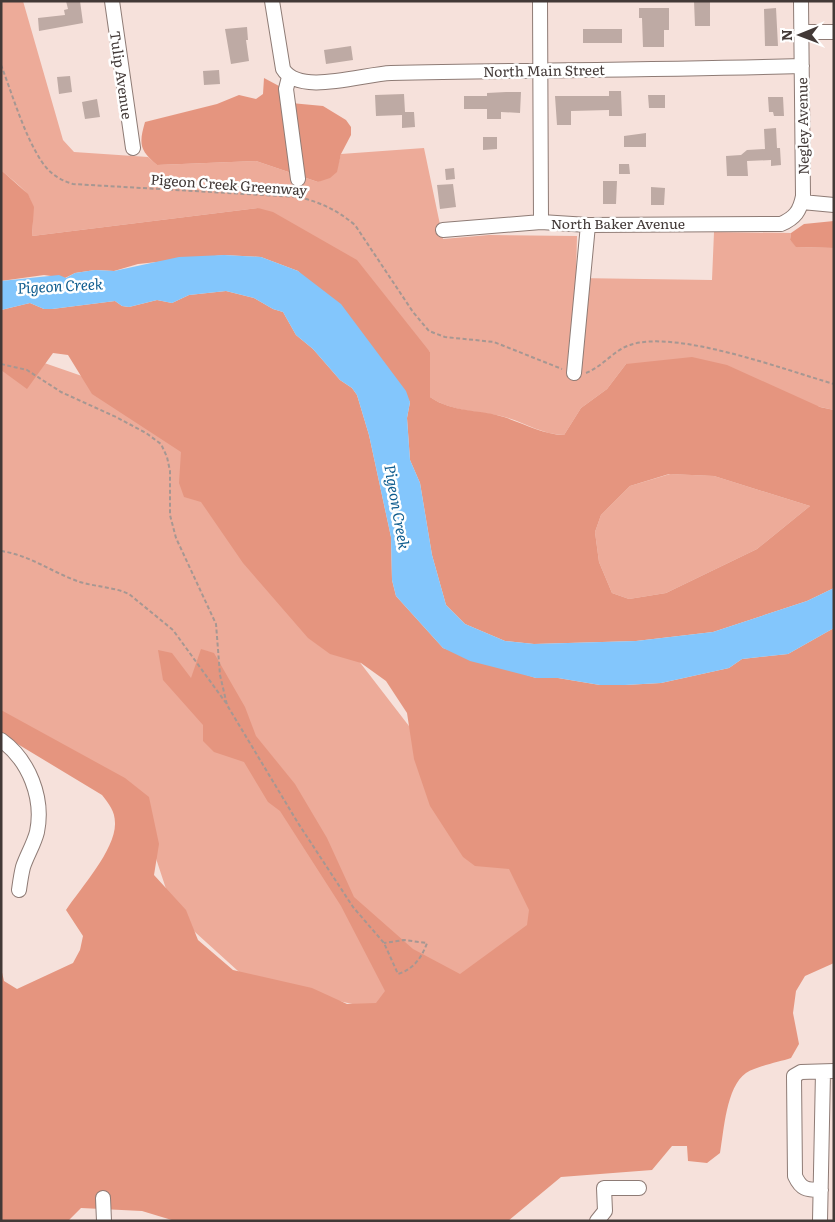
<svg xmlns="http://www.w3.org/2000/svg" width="835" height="1222" font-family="Literata,serif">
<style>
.green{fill:#edab99}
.forest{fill:#e5957f;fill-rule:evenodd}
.water{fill:#83c6fc}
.building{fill:#beaaa4}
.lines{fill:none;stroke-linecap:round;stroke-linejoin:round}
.minor-casing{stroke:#8e7b75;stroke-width:16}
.path{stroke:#a69792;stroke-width:2;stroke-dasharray:4 2.5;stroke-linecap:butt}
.minor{stroke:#fff;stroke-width:14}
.labels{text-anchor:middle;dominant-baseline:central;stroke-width:5;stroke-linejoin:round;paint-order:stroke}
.street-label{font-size:14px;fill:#423937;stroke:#fff}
.water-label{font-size:15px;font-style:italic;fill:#0e5c8e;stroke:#fff}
</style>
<rect width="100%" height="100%" fill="#f6e1db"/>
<path class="green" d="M1 1H23L63 140 74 152 148 157 157 165 256 161 318 182 336 172 341 154 424 148 443 239 489 235 577 236 576 278 712 280 714 232 791 233 790 240 797 247 834 248V410L626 364 607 389 581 408 564 435C540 434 523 421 501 416 476 411 450 411 430 397V352L258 208 32 236C35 194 32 197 1 170Z
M1 348 160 403 540 896 539 948 379 1010 249 981 174 913 136 798 1 715Z
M670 474 714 476 810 506 757 549 666 593 629 599 612 593 599 562 595 532 601 515 630 486Z"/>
<path class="forest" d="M264 78 279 86 291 103 323 106 346 120 351 127V135L341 154 337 172 330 178 318 182 256 161 157 165C139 150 139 143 145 122L217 104 239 95 256 99 263 94Z
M1 170 28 194 34 207 32 236 258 208 273 212 357 260 430 352V397C453 413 479 409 504 417 525 424 542 434 564 435L581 408 607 389 626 364 692 357 727 365 820 407 834 410V588L807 601 713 632 636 641 534 644 505 641 465 624 446 605 432 555 420 483 410 460 407 418 410 402 298 271 261 257 224 255 138 264 114 271 95 270 75 273 65 278 44 275 1 281ZM669 474 714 476 810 506 757 549 666 593 629 599 612 593 599 562 595 532 601 515 630 486Z
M834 221V248L796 247 790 240 791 233 804 224Z
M226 291 254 298 273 309 283 312 296 335 313 349 340 380 352 388 357 395 369 435 391 537 392 580 396 596 443 648 536 678H558L600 685H625L661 683 729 668 742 659 788 654 834 628V963L805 976 796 991 793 1013 799 1044 791 1058C779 1062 757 1066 746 1073 726 1087 724 1131 720 1153L707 1163 688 1161 687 1146H672L652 1170 561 1177 508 1221H175L142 1211 81 1208 68 1221H1V968L4 981 17 989 73 963 80 950 83 936 66 910C81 888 116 849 115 823 115 811 109 804 102 795L1 734V710L125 778 149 797 159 844 154 875 186 910 198 940 233 970 312 988 347 1004 376 1003 385 991 341 906 280 811 268 802 244 762 214 752 203 741V725L163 680 158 650 172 653 191 678 201 649 214 653 245 707 256 736 295 784 327 838 354 897 413 949 460 974 527 925 529 910 509 869 475 866 463 857 430 806 414 759 407 713 386 681 361 663 330 654 308 638 243 563 201 502 184 497 179 483 181 452 92 394 68 355 53 353 27 389 1 370V310L30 303 44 309H52L115 301 122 306 129 307 157 300 172 303 189 295Z"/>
<path class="water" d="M224 255 261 257 298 271 341 304 406 391 410 402 407 418 410 460 420 483 432 555 446 605 465 624 505 641 534 644 636 641 713 632 807 601 834 588V628L788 654 742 659 729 668 661 683 625 685H600L558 678H536L470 661 443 648 396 596 392 580 391 537 369 435 357 395 352 388 340 380 313 349 296 335 283 312 273 309 254 298 226 291 189 295 172 303 157 300 129 307 122 306 115 301 52 309H44L30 303 1 310V281L59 275 66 278 75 273 95 270 114 271 179 257Z"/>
<path class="building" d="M66 1H80L83 23 39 31 38 18 65 15 64 10 68 9Z
M694 1H710V26H695Z
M639 8H669V30H664V47H643L642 18H639Z
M776 8 778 46H765L764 9Z
M247 27 248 40H246L249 61 231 64 225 29Z
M583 29H622V43H583Z
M351 46 353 60 326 64 324 50Z
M219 70 220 84 204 85 203 71Z
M70 76 72 92 59 94 57 77Z
M609 91H621L622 116H609V110L571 111V125H557L555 96H609Z
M506 92H521L520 113 501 112V119H487V109H464V96H487V93Z
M404 94 405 112H414L415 127 402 128V115L376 116 375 95Z
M648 95H665V108H649Z
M768 97H783L784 116H774L773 112H769Z
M97 99 100 117 85 119 82 102Z
M776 128 777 148H780L781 165 771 166V160L747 161 748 176H727L726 156 741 155 747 150 765 149 764 129Z
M646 133V147H624V136Z
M483 137H497V149L483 150Z
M619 164H629L630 174H619Z
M454 168 455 179 446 180 445 169Z
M603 181H617L616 204H603Z
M453 184 456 207 440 209 437 185Z
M651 187 665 188 664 205H651Z"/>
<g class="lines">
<g class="minor-casing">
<path id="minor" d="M112 1 133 148
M272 1 283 69C299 96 363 74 391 73 528 70 665 70 802 66
M540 1 541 222
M801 32H834
M289 77 286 89 298 179
M802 202 834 205
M443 230 541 222 588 225 781 224C795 218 800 211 803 196L801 1
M574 373 588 225
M1 740C29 760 44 798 37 832 34 844 27 855 23 867 21 875 20 883 19 890
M821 1190C806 1190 801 1189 795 1176L794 1076 801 1072 834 1071
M103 1198 104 1221
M597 1221 605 1211 604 1188H639
M820 1221 823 1072"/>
</g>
<path class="path" d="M1 65C13 96 24 135 42 162 50 174 60 180 73 184L298 197C320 202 337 210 355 225L413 312 429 331 445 337 494 342 562 369
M1 364 27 370 61 392 116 417 146 433 161 444 167 457 170 471V515L176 538 216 624 220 675 227 705 298 823 353 907 384 943 398 974C414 969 422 957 427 943L404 940 384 943
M586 373C602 367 614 350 630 345 676 329 785 370 834 384
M1 551C30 555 53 573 80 582 97 587 114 587 129 594L173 630 226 703"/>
<use href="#minor" class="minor"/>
</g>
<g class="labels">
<g class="street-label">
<text transform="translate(544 70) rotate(-1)">North Main Street</text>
<text transform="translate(122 75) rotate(82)">Tulip Avenue</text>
<text transform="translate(802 126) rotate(-91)">Negley Avenue</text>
<text transform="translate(229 184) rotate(4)">Pigeon Creek Greenway</text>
<text x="618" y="223">North Baker Avenue</text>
</g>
<g class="water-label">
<text transform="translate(60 285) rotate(-3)">Pigeon Creek</text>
<text transform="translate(398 507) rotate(80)">Pigeon Creek</text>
</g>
</g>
<rect width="835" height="1222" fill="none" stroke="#423937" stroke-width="5"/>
<g transform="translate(800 35) rotate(269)" stroke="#ffffff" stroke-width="4" paint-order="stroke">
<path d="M0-4L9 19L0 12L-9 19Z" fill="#423937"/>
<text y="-8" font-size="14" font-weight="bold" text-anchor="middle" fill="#423937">N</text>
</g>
</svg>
